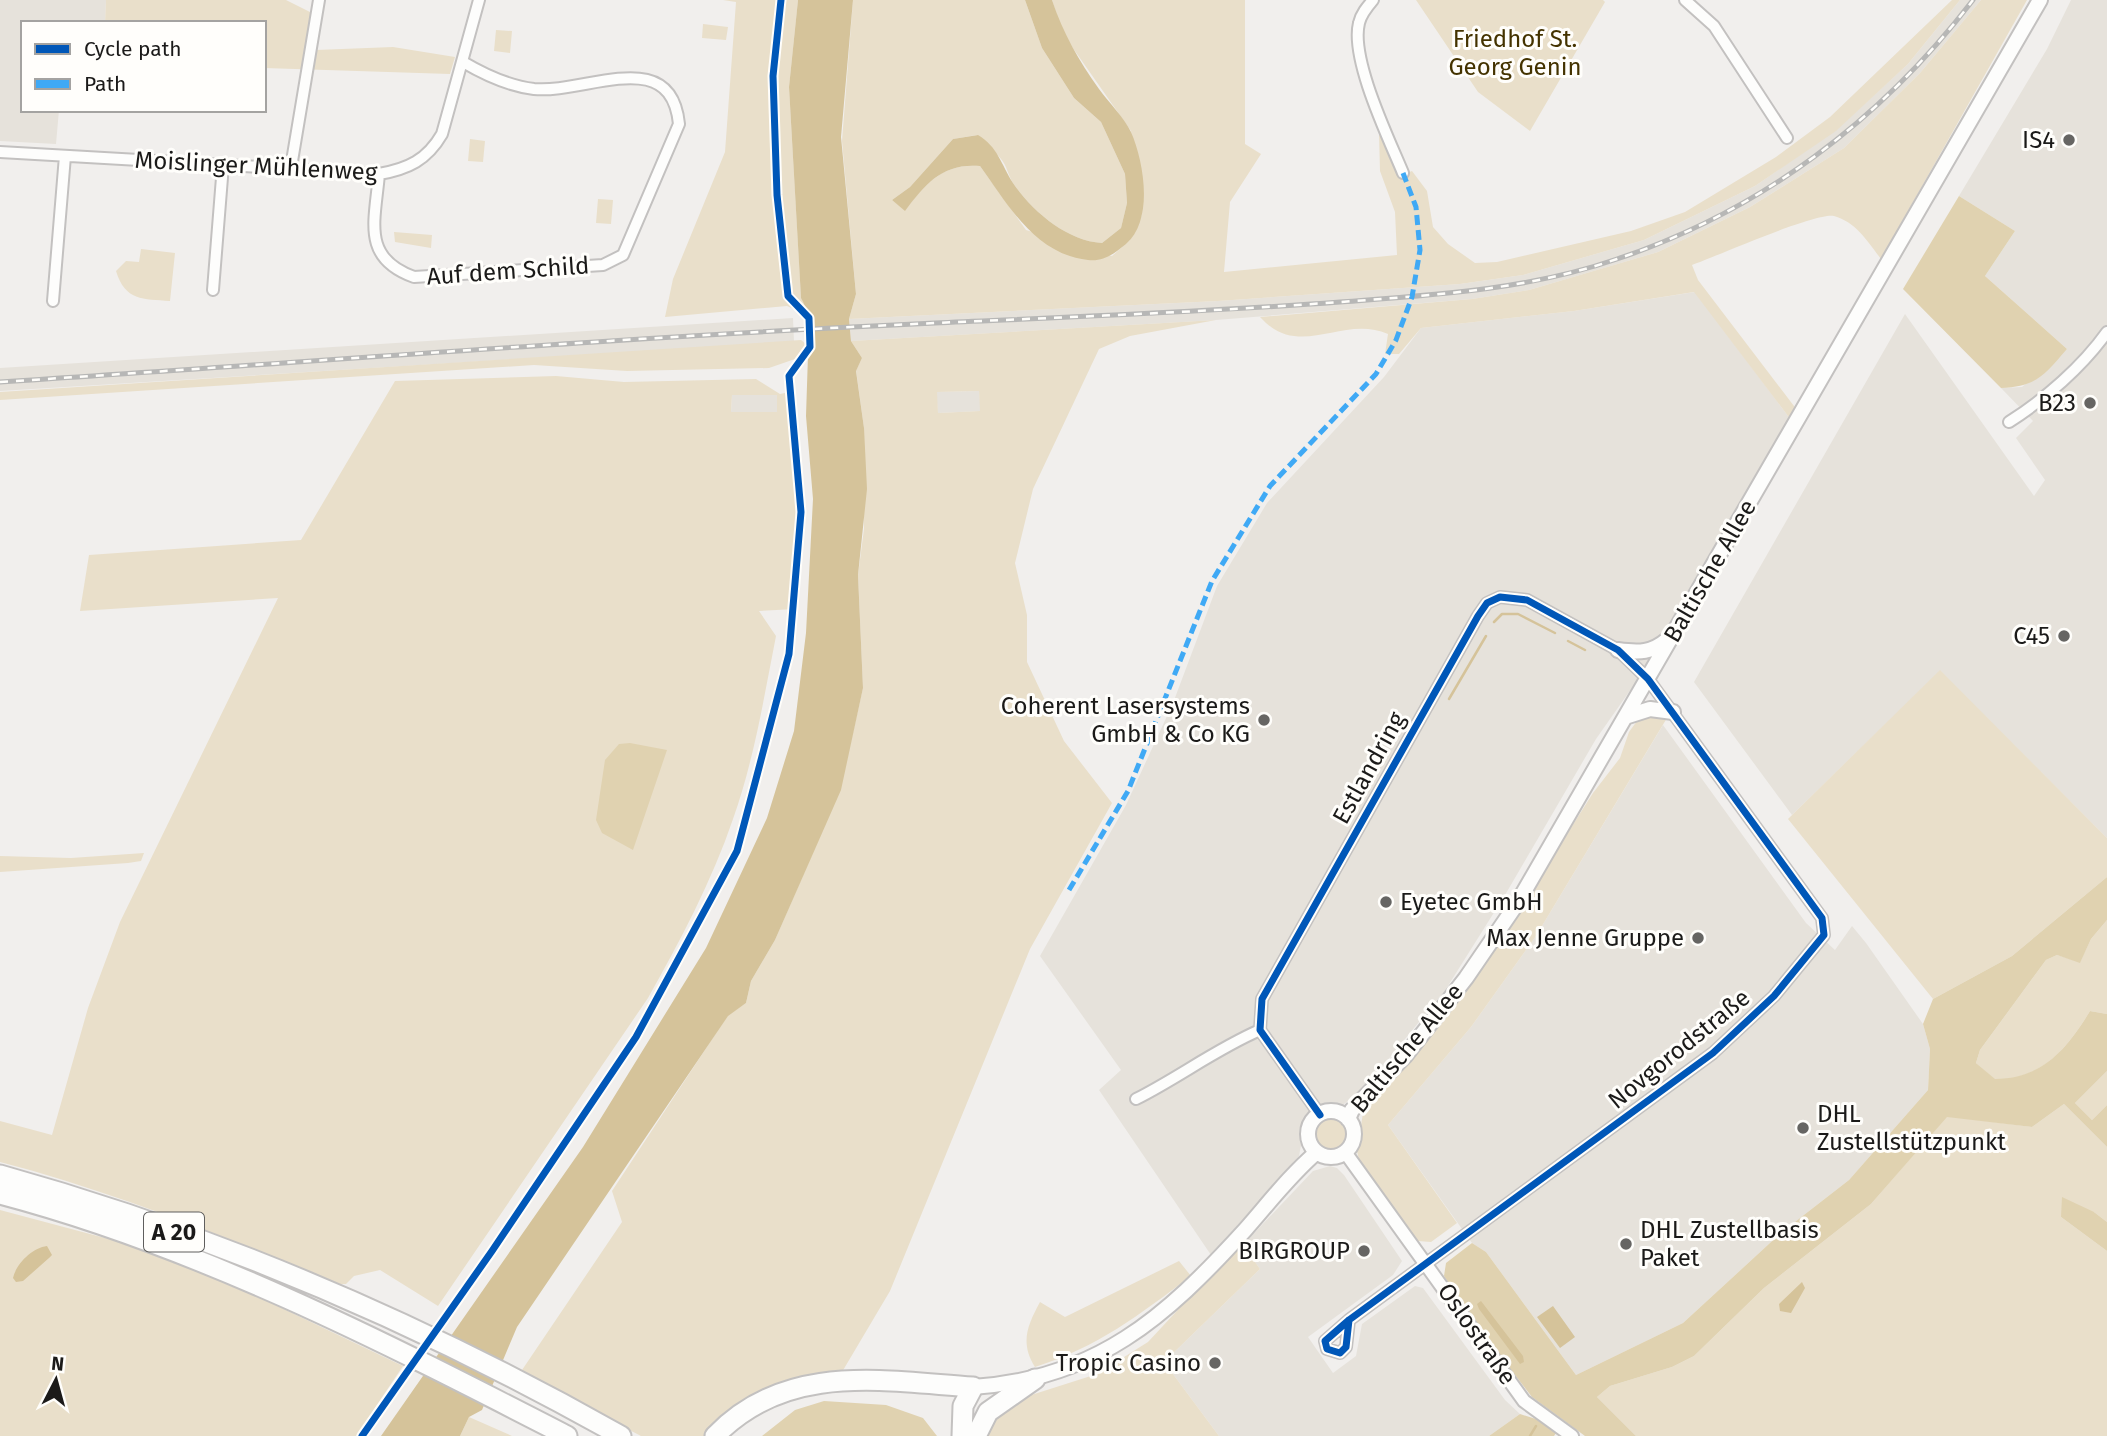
<svg xmlns="http://www.w3.org/2000/svg" width="2107" height="1436" font-family="'Fira Sans',sans-serif">
<style>
.built{fill:#e6e2db}
.green{fill:#e9dfca;fill-rule:evenodd}
.forest{fill:#e0d2b0}
.water{fill:#d5c39a}
.lines{fill:none;stroke-linecap:round;stroke-linejoin:round}
.stream{stroke:#d5c39a;stroke-width:2.5}
.minor-casing{stroke:#c3c1c0;stroke-width:14}
.tertiary-casing{stroke:#c3c1c0;stroke-width:16}
.secondary-casing{stroke:#c3c1c0;stroke-width:18}
.motorway-casing{stroke:#c3c1c0;stroke-width:23}
.minor{stroke:#fdfdfc;stroke-width:10}
.tertiary{stroke:#fdfdfc;stroke-width:12}
.secondary{stroke:#fdfdfc;stroke-width:14}
.motorway{stroke:#fdfdfc;stroke-width:19}
.rail-casing{stroke:#b7b7b6;stroke-width:5}
.rail{stroke:#fffefb;stroke-width:2.5;stroke-dasharray:8;stroke-linecap:butt}
.quiet{stroke:#3fa9f5;stroke-width:5;stroke-dasharray:10 5;stroke-linecap:butt}
.cycleway-casing{stroke:#fffefb;stroke-width:11}
.cycleway{stroke:#0057b8;stroke-width:7}
.poi-dot{fill:#666563;stroke:#fffefb;stroke-width:2.5}
.labels{text-anchor:middle;dominant-baseline:central;stroke-width:6;stroke-linejoin:round;paint-order:stroke}
.shield{fill:#fffefb;stroke:#5f5e5d;stroke-width:2}
.shield-label{font-size:23px;font-weight:bold;fill:#1b1a19}
.park-label{font-size:24px;fill:#430;stroke:#fffefb}
.poi-label{font-size:24px;fill:#1b1a19;stroke:#fffefb;text-anchor:end}
.street-label{font-size:24px;fill:#1b1a19;stroke:#fffefb}
</style>
<rect width="100%" height="100%" fill="#f1efed"/>
<path class="built" d="M0 0H106L105 23H23V110H59L56 144 0 141Z
M1960 0H1981L1920 73 1844 148 1750 207 1658 252 1529 290 1472 299 1216 320 851 341 849 319 1218 301 1460 284 1523 275 1644 240 1755 186 1836 130 1908 64Z
M2071 0H2107V838L1940 671 1792 815 1694 682 1905 314 2034 496 2045 480 2016 438 2033 421 2001 388 2022 387 2067 349 1985 276 2015 231 1959 196 2047 49Z
M1695 292 1791 420 1662 645 1596 739 1505 895 1446 989 1364 1089 1344 1104H1327L1306 1119 1299 1156 1211 1255 1099 1090 1121 1070 1040 956 1126 805 1173 703 1217 586 1267 503 1384 377 1421 328 1574 311Z
M793 318 794 342 0 391V368Z
M979 391 981 411 938 413 936 392Z
M732 395H777V412H731Z
M1663 725 1806 923 1835 950 1852 926 1866 943 1923 1024 1930 1049 1928 1090 1849 1180 1782 1232 1683 1323 1576 1375 1486 1252 1472 1243 1388 1125 1471 1027 1536 936Z
M1330 1166 1337 1168 1344 1175 1402 1261 1393 1275 1308 1337 1333 1373 1356 1356 1362 1324 1415 1286 1423 1288 1505 1400 1520 1414 1489 1436H1219L1164 1362 1260 1269 1243 1245 1313 1171Z"/>
<path class="green" d="M106 0H286L312 13 316 50 393 47 455 57 450 74 264 68V23H105Z
M723 0H798L789 87 801 297 812 317 787 306 665 317 673 279 725 152 736 2Z
M853 0H1025L1042 48 1074 98 1101 122 1125 174 1127 203 1121 228 1102 243C1067 241 1032 211 1013 183 1008 175 1007 166 1001 159 994 150 985 143 977 135L953 139 910 187 892 200 905 210C926 183 943 163 980 166L1026 230 1112 256 1130 240 1142 215 1131 131 1063 34 1052 0H1245V144L1261 154 1230 202 1224 272 1397 255 1395 212 1380 171 1379 133 1399 176 1412 171 1427 191 1433 227 1448 244 1475 263 1497 262 1631 231 1685 212 1776 157 1830 117 1952 0H1960L1908 64 1836 131 1755 186 1644 240 1523 275 1460 284 1218 301 849 319 856 294 842 141Z
M1416 0H1603L1605 2 1530 131 1478 92Z
M1981 0H2027L1881 259C1868 242 1856 222 1834 216 1816 212 1717 256 1692 265L1698 280 1797 410 1791 420 1694 292 1574 311 1421 328 1399 354H1385L1388 334C1342 314 1300 361 1260 317L1472 299 1529 290 1658 252 1750 207 1844 148 1920 73Z
M703 24 728 27 726 40 702 38Z
M496 30 512 31 510 53 494 51Z
M470 139 485 141 483 162 468 161Z
M598 199 613 200 611 224 596 223Z
M394 232 432 235 431 248 395 242Z
M141 249 175 253 170 301C143 299 125 301 116 271L126 261 139 262Z
M1216 320 1130 336 1099 349 1033 489 1015 563 1027 615V662L1064 741 1112 803 1030 949 890 1291 842 1372 719 1423 705 1436H641L520 1373 622 1222 612 1191 728 1015 746 1003 751 981 775 940 840 790 863 688 858 575 864 529V428L856 370 862 358 851 341ZM979 391 980 411 938 413 937 392Z
M801 340 806 344 795 359 769 368 627 371 534 365 0 400V392Z
M556 376 624 382 756 379 780 394 794 391 806 515 796 609 759 611 776 636C764 697 754 760 733 819 712 881 680 941 648 998L438 1306 380 1270 354 1276 346 1284H340C229 1239 116 1192 0 1162V1121L52 1135 88 1008 120 922 278 598 80 611 89 555 301 540 395 381ZM732 395H777V412H731Z
M1940 670 2107 838V877L2012 956 1933 999 1788 819Z
M1652 713 1667 718 1536 936 1471 1027 1388 1125 1457 1223 1431 1242 1418 1241 1359 1160 1357 1151 1363 1113 1450 1010 1489 957 1593 793 1620 758 1629 732 1637 721Z
M144 853 141 861 128 863 0 872V856L71 858Z
M2107 920V1014L2090 1011C2066 1050 2043 1078 1995 1080L1976 1063 1980 1050 2046 960 2057 955 2080 962 2091 939Z
M2107 1071V1105L2092 1120 2075 1103Z
M2064 1104 2107 1147V1222L2094 1212 2061 1217 2107 1251V1436H1636L1597 1397 1610 1386 1672 1367 1694 1356 1764 1288 1871 1204 1947 1116 2032 1127Z
M1314 1133a17 17 0 1 1 34 0a17 17 0 1 1-34 0Z
M0 1210 120 1242 240 1288 403 1366 356 1436H0Z
M1241 1242 1260 1269 1164 1362 1219 1436H982L992 1414 1025 1397 1097 1374 1148 1342Z
M1179 1261 1191 1276C1139 1315 1098 1347 1035 1367 1020 1343 1027 1326 1040 1302L1065 1317Z
M469 1417 512 1436H460Z"/>
<path class="forest" d="M1959 196 2015 231 1985 276 2067 349C2044 375 2038 386 2001 388L1903 289Z
M630 743 667 750 633 850 602 833 596 820 605 760 619 744Z
M2107 877V920L2091 939 2080 963 2057 955 2046 960 1980 1050 1976 1063 1995 1079C2043 1078 2066 1050 2090 1011L2107 1014V1071L2075 1103 2092 1120 2107 1105V1147L2064 1104 2032 1127 1947 1117 1871 1204 1764 1288 1694 1356 1672 1367 1610 1386 1597 1397 1636 1436H1585L1532 1397 1471 1318 1444 1276 1446 1263 1472 1243 1486 1252 1576 1375 1683 1323 1782 1232 1849 1180 1928 1090 1930 1049 1923 1024 1933 999 2012 956Z
M2062 1197 2094 1212 2107 1222V1251L2061 1217Z
M824 1401 886 1405 923 1418 937 1436H762L795 1410Z
M1520 1414 1536 1419 1556 1433 1554 1436H1489Z"/>
<path class="water" d="M798 0H853L841 137 856 294 849 319 851 341 862 358 856 371 864 428 867 489 858 575 863 688 841 790 775 940 751 981 746 1003 728 1016 517 1327 482 1410 469 1417 460 1436H381L583 1147 706 948 767 818 794 731 806 633 813 499 806 416 808 355C818 336 810 315 801 298L789 87Z
M1025 0H1052C1063 33 1079 61 1099 89 1109 103 1124 117 1131 132 1144 162 1154 220 1126 244 1115 253 1104 262 1088 260 1035 254 1009 206 980 166 943 163 926 183 905 211L892 200 910 187 953 139 978 135C998 147 1001 164 1013 183 1032 211 1067 241 1102 243L1121 228 1127 203 1125 174 1101 122 1074 98 1042 48Z
M47 1246 52 1255 49 1258 23 1281 16 1282 13 1278C16 1264 32 1248 47 1246Z
M1802 1282 1805 1288 1791 1313 1780 1311 1779 1304Z
M1481 1301 1523 1356 1524 1362 1520 1364 1479 1309 1477 1304Z
M1553 1306 1575 1337 1560 1348 1537 1317Z"/>
<g class="lines">
<path class="stream" d="M1494 622 1502 614H1518L1555 633
M1568 641 1585 650
M1449 699 1486 636
M1530 1436 1536 1426"/>
<g class="minor-casing">
<path id="minor" d="M1373 0C1367 7 1361 14 1359 23 1350 59 1389 139 1403 173
M1685 0 1714 26 1787 138
M0 152 379 174C408 169 427 160 442 134L479 0
M291 167 319 0
M379 174C375 221 361 258 414 277L603 265 623 255 679 124C671 44 586 94 534 89 509 86 485 75 463 62
M213 290 223 165
M53 301 65 156
M2009 422C2045 399 2082 367 2107 332
M1136 1099C1178 1078 1216 1049 1260 1030
M1320 1115 1260 1030 1262 999 1478 616 1487 603 1500 597 1527 600 1618 650 1648 679 1822 918 1824 935 1774 996 1713 1053 1349 1320 1325 1341 1327 1349 1340 1353 1346 1347 1349 1320"/>
</g>
<g class="tertiary-casing">
<path id="tertiary" d="M1345 1152 1524 1401 1572 1436"/>
</g>
<g class="secondary-casing">
<path id="secondary" d="M1618 650C1639 653 1652 653 1668 639
M1625 717 1650 709 1673 712
M1308 1134a23 23 0 1 1 46 0a23 23 0 1 1-46 0Z
M1348 1119 1352 1110 1405 1056 1466 978 1518 902 2040 0
M973 1387C1096 1379 1165 1318 1245 1230 1268 1204 1290 1175 1317 1152"/>
</g>
<g class="motorway-casing">
<path id="motorway" d="M0 1175C216 1235 426 1326 621 1436
M0 1194C198 1246 386 1343 567 1436
M715 1436C786 1362 882 1381 973 1387
M962 1436 963 1406 973 1387
M976 1436 988 1412 1035 1379"/>
</g>
<use href="#minor" class="minor"/>
<use href="#tertiary" class="tertiary"/>
<use href="#secondary" class="secondary"/>
<use href="#motorway" class="motorway"/>
<g class="rail-casing">
<path id="rail" d="M0 382C312 362 623 337 935 323 1070 317 1206 312 1340 302 1435 295 1527 290 1617 259 1761 211 1881 120 1973 0"/>
</g>
<use href="#rail" class="rail"/>
<path class="quiet" d="M1069 890 1128 791 1212 581 1270 486 1376 374 1396 340 1412 297 1420 250 1416 207 1403 173"/>
<g class="cycleway-casing">
<path id="cycleway" d="M1320 1115 1260 1030 1262 999 1478 616 1487 603 1500 597 1527 600 1618 650 1648 679 1822 918 1824 935 1774 996 1713 1053 1349 1320 1325 1341 1327 1349 1340 1353 1346 1347 1349 1320
M362 1436 492 1251 636 1037 737 851 789 654 801 512 789 376 810 347 809 318 788 296 777 195 773 76 781 0"/>
</g>
<use href="#cycleway" class="cycleway"/>
</g>
<g class="poi-dot">
<circle cx="2069" cy="140" r="7"/>
<circle cx="2090" cy="403" r="7"/>
<circle cx="2064" cy="636" r="7"/>
<circle cx="1264" cy="720" r="7"/>
<circle cx="1386" cy="902" r="7"/>
<circle cx="1698" cy="938" r="7"/>
<circle cx="1803" cy="1128" r="7"/>
<circle cx="1626" cy="1244" r="7"/>
<circle cx="1364" cy="1251" r="7"/>
<circle cx="1215" cy="1363" r="7"/>
</g>
<g class="labels">
<rect class="shield" x="144" y="1212.5" width="60" height="39" rx="5"/>
<g class="shield-label">
<text x="174" y="1232">A 20</text>
</g>
<g class="park-label">
<text x="1515" y="39">Friedhof St.<tspan x="1515" dy="28">Georg Genin</tspan></text>
</g>
<g class="poi-label">
<text x="2055" y="140">IS4</text>
<text x="2076" y="403">B23</text>
<text x="2050" y="636">C45</text>
<text x="1250" y="706">Coherent Lasersystems<tspan x="1250" dy="28">GmbH &amp; Co KG</tspan></text>
<text x="1400" y="902" text-anchor="start">Eyetec GmbH</text>
<text x="1684" y="938">Max Jenne Gruppe</text>
<text x="1817" y="1114" text-anchor="start">DHL<tspan x="1817" dy="28">Zustellstützpunkt</tspan></text>
<text x="1640" y="1230" text-anchor="start">DHL Zustellbasis<tspan x="1640" dy="28">Paket</tspan></text>
<text x="1350" y="1251">BIRGROUP</text>
<text x="1201" y="1363">Tropic Casino</text>
</g>
<g class="street-label">
<text transform="translate(256 166) rotate(3)">Moislinger Mühlenweg</text>
<text transform="translate(508 271) rotate(-4)">Auf dem Schild</text>
<text transform="translate(1710 571) rotate(-60)">Baltische Allee</text>
<text transform="translate(1369 768) rotate(-61)">Estlandring</text>
<text transform="translate(1407 1048) rotate(-50)">Baltische Allee</text>
<text transform="translate(1679 1049) rotate(-39)">Novgorodstraße</text>
<text transform="translate(1477 1334) rotate(55)">Oslostraße</text>
</g>
</g>
<rect x="21" y="21" width="245" height="91" fill="#fffefb" stroke="#a4a3a1" stroke-width="2"/>
<rect x="35" y="44" width="35" height="10" fill="#0057b8" stroke="#a4a3a1" stroke-width="2"/>
<text x="84" y="56" font-size="21" fill="#1b1a19">Cycle path</text>
<rect x="35" y="79" width="35" height="10" fill="#3fa9f5" stroke="#a4a3a1" stroke-width="2"/>
<text x="84" y="91" font-size="21" fill="#1b1a19">Path</text>
<g transform="translate(56 1380) rotate(6)" stroke="#fffefb" stroke-width="5" paint-order="stroke">
<path d="M0-5L12 26L0 18L-12 26Z" fill="#1b1a19"/>
<text y="-10" font-size="19" font-weight="bold" text-anchor="middle" fill="#1b1a19">N</text>
</g>
</svg>
